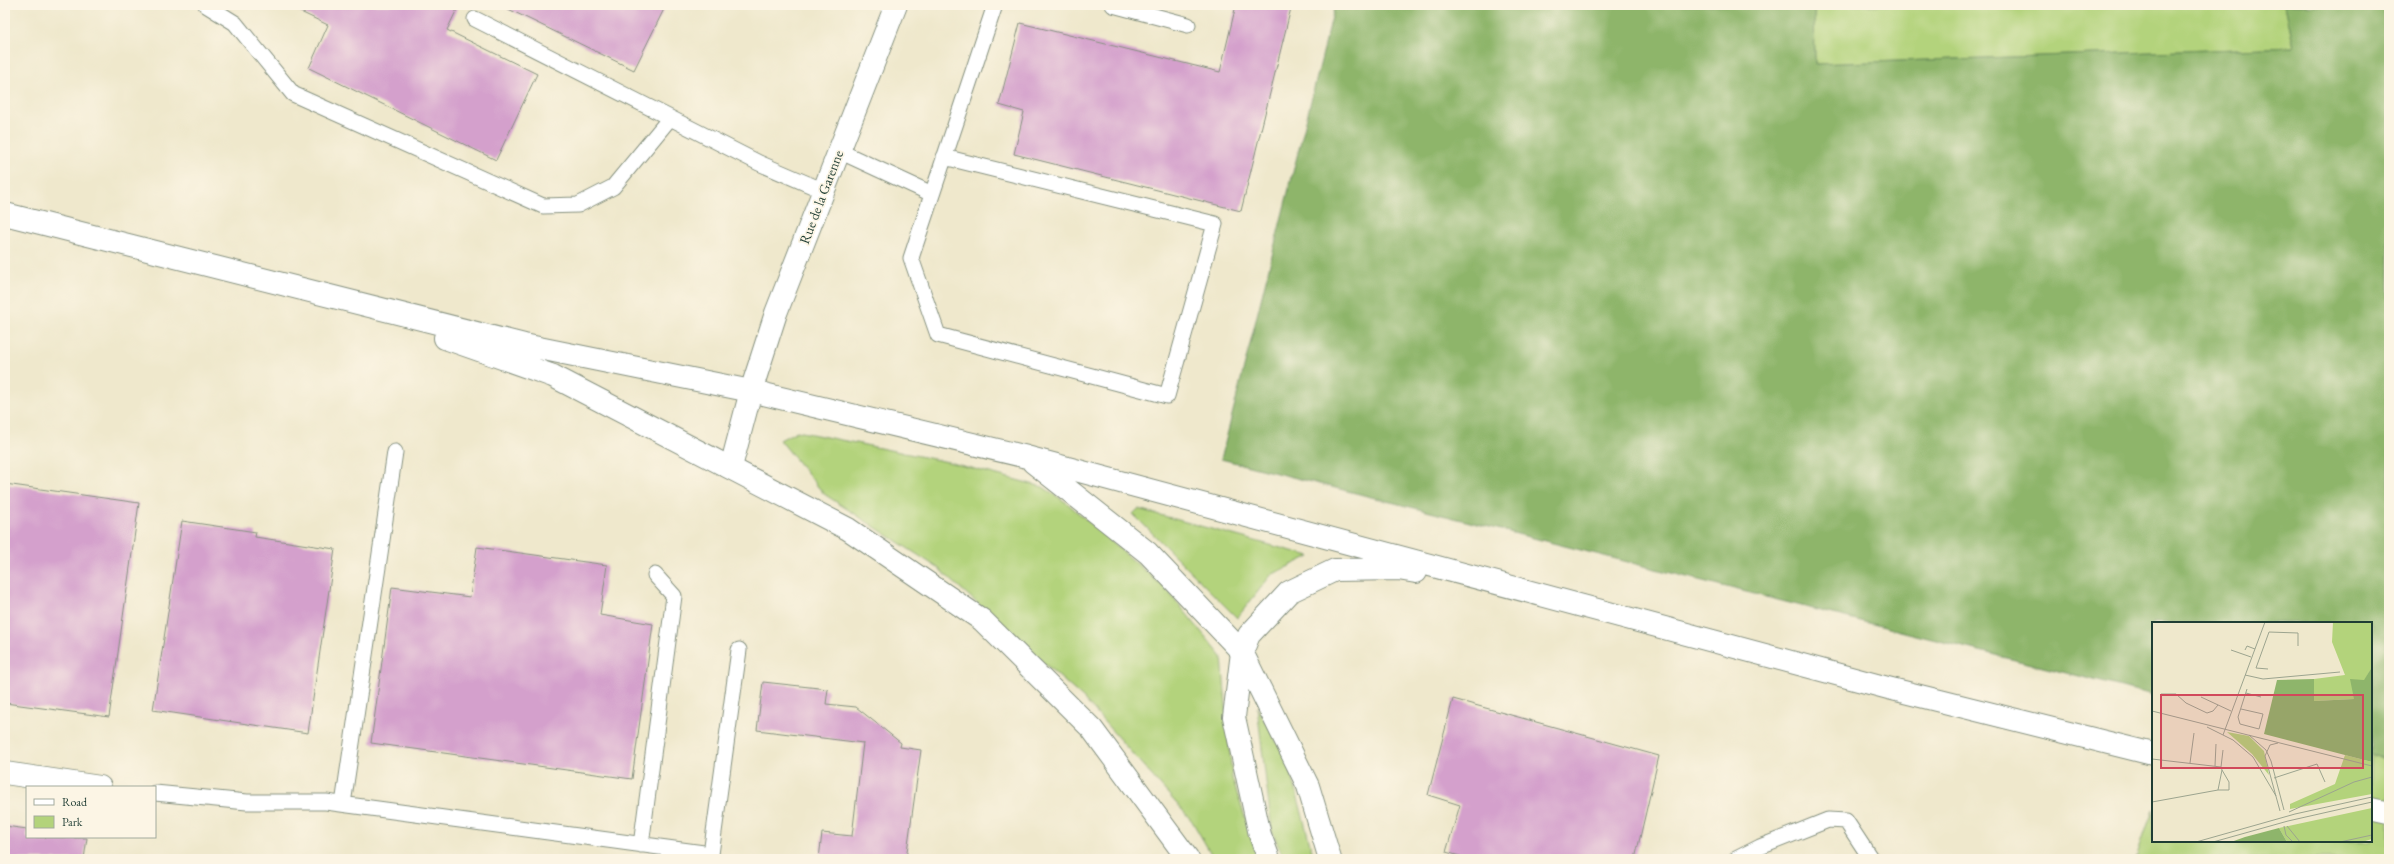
<svg xmlns="http://www.w3.org/2000/svg" width="2394" height="864" font-family="'EB Garamond',serif">
<style>
.green{fill:#b3d37b;stroke:#698858}
.forest{fill:#8eb56b;stroke:#567950}
.building{fill:#d4a0cc}
.lines{fill:none;stroke-linecap:round;stroke-linejoin:round}
.service-casing{stroke:#879280;stroke-width:17}
.minor-casing{stroke:#879280;stroke-width:24}
.tertiary-casing{stroke:#879280;stroke-width:24}
.secondary-casing{stroke:#879280;stroke-width:24}
.path{stroke:#879280;stroke-width:2.5;stroke-dasharray:1 3;stroke-linecap:butt}
.service{stroke:#fff;stroke-width:15}
.minor{stroke:#fff;stroke-width:22}
.tertiary{stroke:#fff;stroke-width:22}
.secondary{stroke:#fff;stroke-width:22}
.labels{text-anchor:middle;dominant-baseline:central;stroke-width:3.5;stroke-linejoin:round;paint-order:stroke}
.street-label{font-size:14px;fill:#1f3d34;stroke:#fcf5e5}
.inset-road{fill:none;stroke:#9ca48f;stroke-width:1}
.view{fill:#d1495b;fill-opacity:0.15;stroke:#d1495b;stroke-width:2}
.inset-edge{fill:none;stroke:#1f3d34;stroke-width:2}
</style>
<rect width="100%" height="100%" fill="#fcf5e5"/>
<filter id="ink" filterUnits="userSpaceOnUse"><feTurbulence type="fractalNoise" baseFrequency=".025" numOctaves="2"/><feDisplacementMap in="SourceGraphic" scale="8" xChannelSelector="R" yChannelSelector="G"/><feConvolveMatrix kernelMatrix="1 2 1 2 8 2 1 2 1" color-interpolation-filters="sRGB"/></filter>
<filter id="wash" filterUnits="userSpaceOnUse"><feTurbulence type="fractalNoise" baseFrequency=".012" numOctaves="4" result="noise"/><feDisplacementMap in="SourceGraphic" scale="16" xChannelSelector="R" yChannelSelector="G"/><feGaussianBlur stdDeviation="0.9" result="paint"/><feColorMatrix in="noise" values="0 0 0 0 0 0 0 0 0 0 0 0 0 0 0 0 0 1.4 0 .05"/><feComposite in="paint" operator="in"/></filter>
<g filter="url(#wash)">
<rect width="100%" height="100%" fill="#efe8cc"/>
<path class="green" d="M1814 5H2285L2294 47 1815 64Z
M797 431 948 462 1043 487 1067 503 1167 590 1222 657 1232 778 1259 859H1214L1192 821 1083 698 938 568 824 494 780 440Z
M1138 509 1310 556 1271 575 1237 618 1133 514Z
M1257 707 1289 764 1314 859H1284L1272 831Z
M2371 755 2389 760V859H2136L2153 809V841H2371Z"/>
<path class="forest" d="M1335 5H1814L1815 64 2294 47 2285 5H2389V760L2371 755V623H2153V695L1221 459Z"/>
<g id="blocks">
<path class="building" d="M286 5H459L447 30 537 74 496 160 309 68 328 25Z
M500 5H666L634 70Z
M1236 5H1279L1291 8 1241 211 1014 154 1024 112 999 105 1020 23 1220 72Z
M5 484 139 503 109 717 5 703Z
M182 521 256 532 255 537 335 549 308 733 153 710Z
M477 547 607 565 600 615 653 624 632 779 371 743 392 587 470 597Z
M763 682 828 689 826 704 856 707 901 743 900 747 921 750 906 859H819L822 833 852 836 863 743 757 730Z
M1453 699 1659 756 1635 859H1470L1446 852 1460 805 1428 795Z
M5 826 27 829V837L87 838 84 859H5Z"/>
</g>
</g>
<g filter="url(#ink)">
<use href="#blocks" fill-opacity="0" stroke="#879280" stroke-width="1"/>
<g class="lines">
<g class="service-casing">
<path id="service" d="M206 5 235 23 293 94 543 206 578 205 613 187 670 118
M1113 5 1188 25
M475 19 759 163 824 191
M839 151 932 194
M944 157 1215 224 1167 396 938 335 911 258 995 5
M155 793 247 802H326L711 854 713 859
M343 804 395 452
M641 845 674 596 655 575
M711 854 739 650
M1736 859 1760 847 1828 820 1846 821 1871 859"/>
</g>
<g class="minor-casing">
<path id="minor" d="M751 391 776 313 896 5
M5 773 100 787"/>
</g>
<g class="tertiary-casing">
<path id="tertiary" d="M731 467 751 391"/>
</g>
<g class="secondary-casing">
<path id="secondary" d="M5 214 524 345 751 391 1027 457 1888 688 2153 754
M445 338 553 376 848 529 982 620 1092 729 1188 859
M1033 462 1148 553 1242 652 1308 786 1330 859
M2371 809 2389 813
M1269 859 1260 835 1234 717 1242 652 1249 635 1289 592 1335 570 1398 569 1416 572"/>
</g>
<path class="path" d="M2381 5 2389 21"/>
<use href="#service" class="service"/>
<use href="#minor" class="minor"/>
<use href="#tertiary" class="tertiary"/>
<use href="#secondary" class="secondary"/>
</g>
</g>
<g class="labels">
<g class="street-label">
<text transform="translate(821 197) rotate(-69)">Rue de la Garenne</text>
</g>
</g>
<g transform="translate(2152 622)">
<rect width="220" height="220" fill="#efe8cc"/>
<path d="M181 0H220V45L202 77 162 79V57L193 53 180 20ZM75 110 97 114 112 129 117 153 100 132ZM193 133 220 140V172L138 187V182L183 162ZM220 186V217L210 220H135L127 206Z" fill="#b3d37b"/>
<path d="M220 45V140L112 112 125 58 162 57V79L202 77 198 57 212 58ZM127 206 135 220H79L93 215Z" fill="#8eb56b"/>
<path class="inset-road" d="M79 28 99 35M93 28 95 24 103 27M116 47 104 46 117 10 146 11V24M93 53 111 57 188 50M94 71 109 75M9 72H24L34 81 55 91 61 89 66 83M49 75 79 89M89 87 111 92 107 107 88 102 86 95 95 67M0 89 220 144M55 105 81 118 101 135 124 174M71 113 113 0M97 113 114 128 119 139 132 188M126 121 118 123 113 134 128 189M0 137 69 145 70 148M38 141 42 111M63 144 64 122M69 145 71 128M122 156 165 142 173 160M0 180 66 168H77V160L70 148 66 168M137 190 202 160 220 155M132 204 134 213 141 220M135 204 148 220M44 220 143 192 220 175M61 220 136 199 220 180M188 220 220 213"/>
<path class="view" d="M9 73H211V146H9Z"/>
<rect width="220" height="220" class="inset-edge"/>
</g>
<rect width="2394" height="864" fill="none" stroke="#fcf5e5" stroke-width="20"/>
<rect x="26" y="786" width="130" height="52" fill="#fcf5e5" stroke="#a4ab9e"/>
<rect x="34" y="799" width="20" height="6" fill="#ffffff" stroke="#a4ab9e"/>
<text x="62" y="806" font-size="12" fill="#1f3d34">Road</text>
<rect x="34" y="816" width="20" height="12" fill="#b3d37b" stroke="#a4ab9e"/>
<text x="62" y="826" font-size="12" fill="#1f3d34">Park</text>
</svg>
